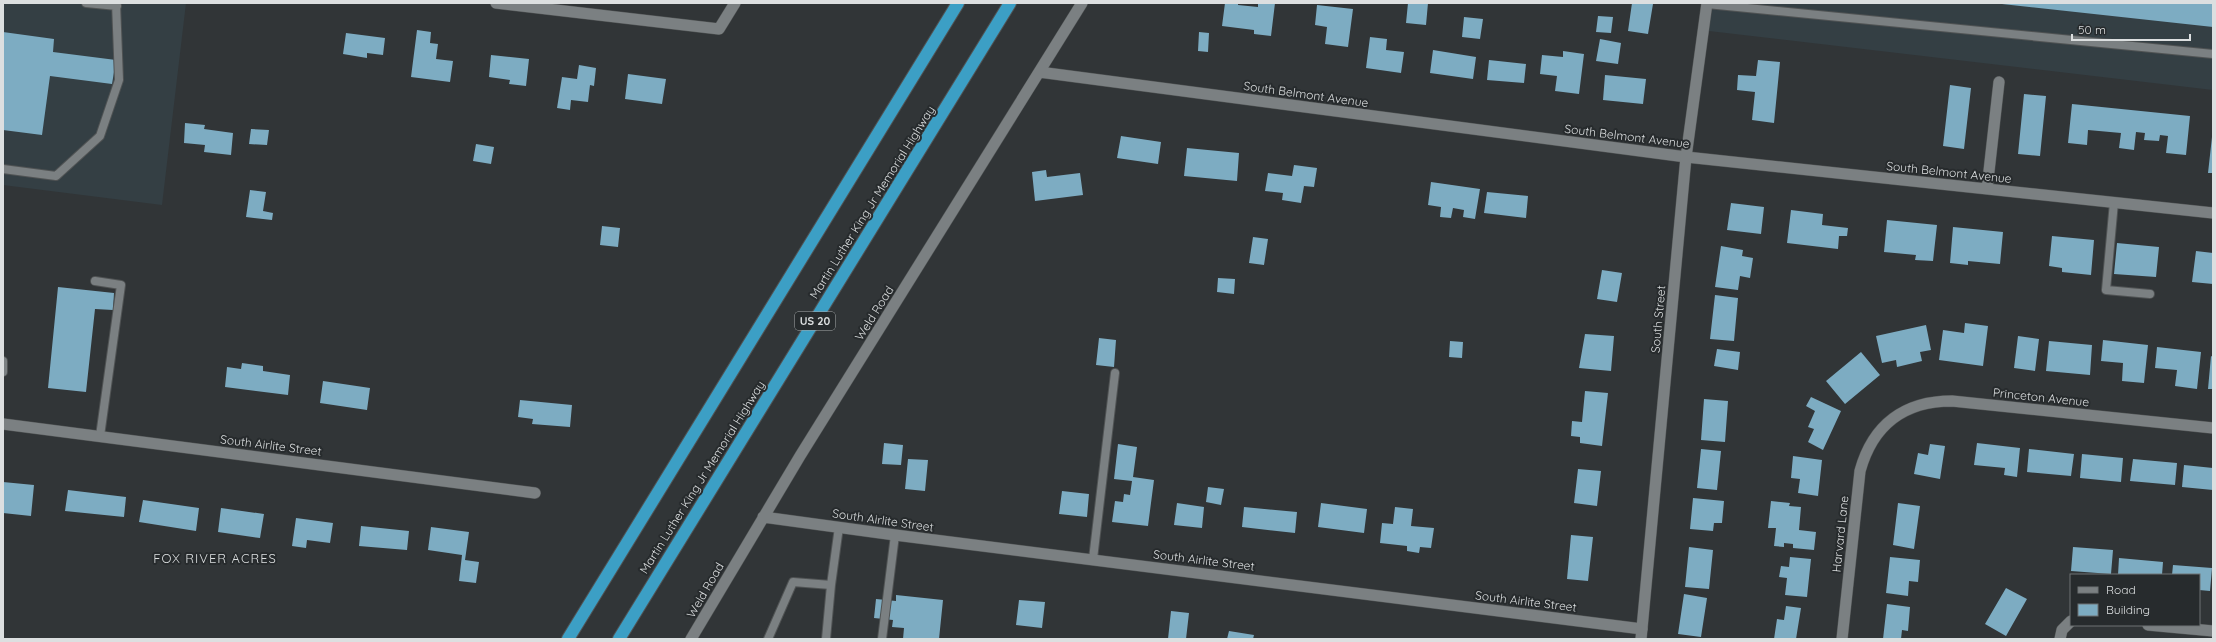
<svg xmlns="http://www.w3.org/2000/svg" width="2216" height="642" font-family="Quicksand,sans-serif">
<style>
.built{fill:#343f44}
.building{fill:#7dacc2}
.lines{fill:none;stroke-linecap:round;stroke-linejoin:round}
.service-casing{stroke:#505354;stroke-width:10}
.minor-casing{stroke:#505354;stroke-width:12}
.tertiary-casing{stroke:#505354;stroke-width:12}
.motorway-casing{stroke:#505354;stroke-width:14}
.service{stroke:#7b8082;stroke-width:8}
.minor{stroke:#7b8082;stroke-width:11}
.tertiary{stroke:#7b8082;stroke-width:11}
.motorway{stroke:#3c9fc5;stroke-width:12}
.labels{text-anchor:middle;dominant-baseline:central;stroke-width:4;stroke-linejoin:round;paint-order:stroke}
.shield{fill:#272b2d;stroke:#a6a9aa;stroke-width:1}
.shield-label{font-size:11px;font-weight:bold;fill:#dcdfe0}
.street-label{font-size:12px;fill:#dcdfe0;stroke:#272b2d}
.neighbourhood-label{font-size:13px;letter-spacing:1px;fill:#dcdfe0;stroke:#272b2d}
</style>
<rect width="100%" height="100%" fill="#313537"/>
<path class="built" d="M3 3H186L162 205 3 185Z
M1711 3H2213V90L1709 31Z"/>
<path class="building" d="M1225 3H1238V5L1258 7V3H1275L1271 36 1254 34V30L1222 26Z
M1408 3H1428L1426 25 1406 23Z
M1632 3 1653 4 1648 34 1628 31Z
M2002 3H2213V27L2002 4Z
M1317 5 1353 9 1348 47 1325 44 1327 27 1315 25Z
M1598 16 1613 17 1611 33 1596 32Z
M1464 17 1483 19 1480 39 1462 37Z
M417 30 431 32 430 43 438 44 436 59 453 61 450 82 411 77Z
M3 32 54 39 53 52 116 60 112 84 50 76 42 135 3 130Z
M1199 32 1209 33 1208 52 1198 51Z
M346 33 385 38 383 55 367 53V58L343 54Z
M1370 37 1387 39 1386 50 1404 52 1401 73 1366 68Z
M1600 39 1621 43 1618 64 1596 61Z
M1433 50 1476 57 1473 79 1430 73Z
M1563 51 1584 54 1579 94 1555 91 1557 76 1540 74 1542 55 1563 57Z
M491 55 529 59 526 86 509 84 510 80 489 77Z
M1489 60 1526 64 1524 83 1487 80Z
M1758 60 1780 62 1774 123 1752 120 1755 92 1737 90 1738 75 1756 76Z
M579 65 596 68 594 86 590 85 588 102 571 100 570 110 557 108 562 77 577 79Z
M628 74 666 79 662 104 625 99Z
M1605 75 1646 79 1643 104 1603 100Z
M1950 85 1971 88 1964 149 1943 146Z
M2024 94 2046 96 2040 156 2018 154Z
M2072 104 2190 116 2186 155 2166 153 2168 136 2160 135 2159 141 2144 140 2145 133 2136 132 2134 150 2119 148 2121 133 2088 130 2087 145 2068 143Z
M185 123 205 125 204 129 233 133 231 155 204 152 205 145 184 143Z
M251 129 269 130 267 145 249 144Z
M1121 136 1161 142 1158 164 1117 158Z
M2212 137H2213V173H2208Z
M476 144 494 147 491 164 473 161Z
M1187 148 1239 153 1237 181 1184 176Z
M1294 165 1317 168 1314 187 1304 186 1301 203 1282 200 1283 193 1265 191 1268 173 1292 176Z
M1046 170 1047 177 1080 173 1083 195 1035 201 1032 172Z
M1431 182 1480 189 1475 219 1463 217 1464 210 1453 208 1451 218 1440 217 1441 207 1428 205Z
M250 190 266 192 263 211 273 213 272 220 246 217Z
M1487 192 1528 196 1526 218 1484 213Z
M1731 203 1764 207 1761 234 1727 230Z
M1791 210 1823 214 1822 225 1848 228 1847 236H1839L1838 249 1787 243Z
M1887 220 1937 225 1933 261 1915 260 1916 255 1884 252Z
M602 226 620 228 618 247 600 245Z
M1953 227 2003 232 2000 264 1968 261V265L1950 263Z
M2052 236 2094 240 2091 275 2062 272V268L2049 266Z
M1253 237 1268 239 1264 265 1249 263Z
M2117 243 2159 247 2156 277 2114 274Z
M1721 246 1743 250 1742 256 1753 258 1750 278 1740 276 1738 290 1715 287Z
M2196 251 2213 253V284L2192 282Z
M1602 270 1622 273 1617 302 1597 299Z
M1218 278 1235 279 1234 294 1217 292Z
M58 287 114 293 113 310 95 309 86 392 48 388Z
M1715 295 1738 298 1734 341 1710 339Z
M1965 323 1988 326 1983 366 1939 360 1943 330 1964 333Z
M1926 325 1931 350 1920 352 1922 361 1897 367 1896 360 1882 363 1876 336Z
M1585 334 1614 336 1611 371 1579 368Z
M2018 336 2039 339 2035 371 2014 368Z
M1099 338 1116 340 1114 367 1096 365Z
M2103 340 2148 345 2144 383 2122 381 2123 363 2101 361Z
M1450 341 1463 342 1462 358 1449 357Z
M2049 341 2092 345 2090 375 2046 371Z
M2157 347 2201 352 2197 389 2175 386 2177 370 2155 368Z
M1717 349 1740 352 1738 370 1714 366Z
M1861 352 1880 375 1845 404 1826 381Z
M2211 356 2213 357V389H2208Z
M242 363 263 366V371L290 375 288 395 225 387 227 367 241 369Z
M323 381 370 388 367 410 320 403Z
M1585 391 1608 393 1602 446 1580 443V437L1571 436 1572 421 1582 422Z
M1811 397 1841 411 1823 450 1808 442 1814 429 1808 427 1815 411 1806 406Z
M1704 399 1728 401 1725 442 1701 440Z
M520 400 572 405 570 427 532 424 533 419 518 417Z
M884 443 903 445 901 465 882 464Z
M1977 443 2020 448 2017 477 2004 475 2005 468 1974 465Z
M1118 444 1137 447 1133 477 1154 480 1148 526 1112 522 1115 501 1123 502 1124 494 1130 495 1132 481 1114 479Z
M1930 444 1945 446 1940 479 1914 474 1918 453 1928 455Z
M1701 449 1721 451 1717 490 1697 488Z
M2029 449 2074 454 2071 476 2027 472Z
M2082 454 2123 458 2121 482 2080 478Z
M1793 456 1822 460 1818 496 1798 493 1800 479 1791 478Z
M908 459 928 460 925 491 905 489Z
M2133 459 2177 463 2175 485 2130 481Z
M2184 465 2213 468V490L2182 487Z
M1578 469 1601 471 1597 506 1574 503Z
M3 482 34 485 31 516 3 513Z
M1208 487 1224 489 1221 505 1206 502Z
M68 490 126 497 124 517 65 511Z
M1062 491 1089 494 1087 517 1059 514Z
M1693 498 1724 501 1722 523H1714L1713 531 1690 529Z
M143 500 199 508 196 531 139 522Z
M1771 501 1790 503 1789 506 1801 507 1799 530 1816 532 1814 550 1793 548V544L1784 543V547L1774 546 1776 528H1768Z
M1177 503 1204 507 1202 528 1174 525Z
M1321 503 1367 509 1364 533 1318 527Z
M1898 503 1920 506 1914 549 1893 545Z
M1244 507 1297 512 1295 533 1242 527Z
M1395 507 1413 509 1411 526 1434 528 1431 548 1420 547 1419 553 1407 551V546L1380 543 1382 523 1393 524Z
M221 508 264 514 260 538 218 532Z
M296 518 333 523 330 543 307 540 306 548 292 546Z
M361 526 409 531 407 550 359 546Z
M431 527 469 532 465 560 479 562 476 583 459 581 462 555 428 550Z
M1571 535 1593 537 1588 581 1567 579Z
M1689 547 1713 550 1709 589 1685 587Z
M2073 547 2113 550 2111 574 2071 571Z
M1790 557 1811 559 1807 597 1785 595 1787 578 1779 577 1781 566 1789 567Z
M1890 557 1920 560 1918 582 1909 581 1908 596 1886 593Z
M2119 558 2163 562 2162 575H2118Z
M2173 565 2212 568 2210 591 2199 590V575H2172Z
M2006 588 2027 599 2006 636 1985 624Z
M1684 594 1707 598 1701 637 1678 634Z
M896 595 943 600 939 639H903L904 628 892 627 893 620 874 618 876 599 896 601Z
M1019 600 1045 602 1042 628 1016 625Z
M1887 604 1910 607 1908 631 1902 630 1901 639H1883Z
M1786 606 1801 608 1796 639H1774L1777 619 1784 620Z
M1171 611 1189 613 1186 639H1168Z
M1229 631 1254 635 1253 639H1227Z"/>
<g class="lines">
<g class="service-casing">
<path id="service" d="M86 3 117 6
M1707 4 2213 54
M3 169 56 176 100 136 119 80 116 3
M2114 202 2106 290 2150 294
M95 281 121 285 100 436
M3 361V372
M1093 559 1115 373
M768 639 793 582 831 585 839 527
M826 639 831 585
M882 639 895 535"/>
</g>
<g class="minor-casing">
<path id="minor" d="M496 3 719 29 735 3
M1039 72 1686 157 2213 213
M1987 189 1999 82
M3 424 535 493
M763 517 895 535 1642 629
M2148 625 2213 631
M691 639 800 456 1082 3
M1842 639 1860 471C1873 424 1905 401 1952 401L2213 428
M2060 639 2062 630 2071 621"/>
</g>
<g class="tertiary-casing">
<path id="tertiary" d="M1641 639 1686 157 1707 3"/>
</g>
<g class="motorway-casing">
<path id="motorway" d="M568 639 958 3
M619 639 1010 3"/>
</g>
<use href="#service" class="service"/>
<use href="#minor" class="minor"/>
<use href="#tertiary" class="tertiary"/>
<use href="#motorway" class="motorway"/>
</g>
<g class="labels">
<rect class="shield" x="795" y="312" width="40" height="18" rx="3"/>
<g class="shield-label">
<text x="815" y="321">US 20</text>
</g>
<g class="street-label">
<text transform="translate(1306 94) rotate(8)">South Belmont Avenue</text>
<text transform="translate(1627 136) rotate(7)">South Belmont Avenue</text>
<text transform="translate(1949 172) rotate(6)">South Belmont Avenue</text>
<text transform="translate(872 202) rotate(-58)">Martin Luther King Jr Memorial Highway</text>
<text transform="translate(874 313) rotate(-58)">Weld Road</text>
<text transform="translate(1658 319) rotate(-85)">South Street</text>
<text transform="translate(2041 397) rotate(6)">Princeton Avenue</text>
<text transform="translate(271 445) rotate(7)">South Airlite Street</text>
<text transform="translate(702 477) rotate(-58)">Martin Luther King Jr Memorial Highway</text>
<text transform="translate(883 520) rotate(8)">South Airlite Street</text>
<text transform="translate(1840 534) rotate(-84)">Harvard Lane</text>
<text transform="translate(1204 560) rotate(7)">South Airlite Street</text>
<text transform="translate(705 590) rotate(-60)">Weld Road</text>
<text transform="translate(1526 601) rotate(7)">South Airlite Street</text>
</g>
<g class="neighbourhood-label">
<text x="215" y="558">FOX RIVER ACRES</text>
</g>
</g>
<rect width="2216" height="642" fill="none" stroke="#dcdfe0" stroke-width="8"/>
<rect x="2070" y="574" width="130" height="52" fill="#272b2d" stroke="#6f7375"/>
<rect x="2078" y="587" width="20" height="6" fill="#7b8082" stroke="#6f7375"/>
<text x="2106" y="594" font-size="12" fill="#dcdfe0">Road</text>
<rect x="2078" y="604" width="20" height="12" fill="#7dacc2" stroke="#6f7375"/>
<text x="2106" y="614" font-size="12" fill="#dcdfe0">Building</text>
<path d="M2072 34v6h118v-6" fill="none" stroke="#dcdfe0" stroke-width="2"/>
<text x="2078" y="34" font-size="12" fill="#dcdfe0" stroke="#272b2d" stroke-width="3" paint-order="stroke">50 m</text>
</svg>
